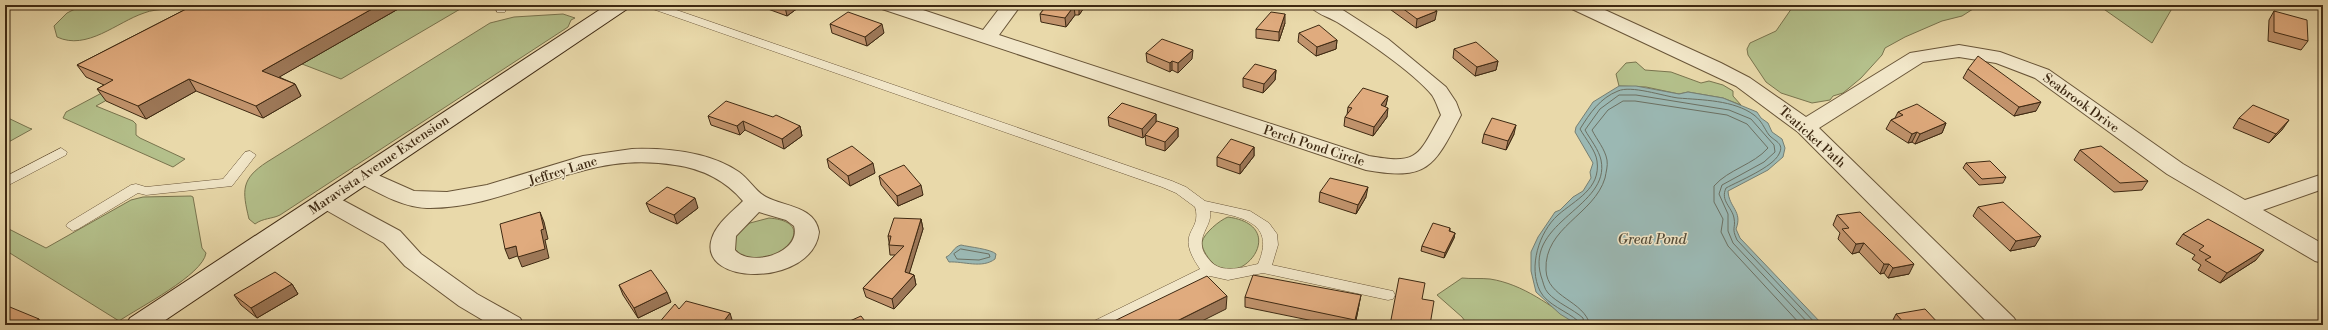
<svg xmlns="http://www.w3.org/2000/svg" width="2328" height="330" font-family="'Libre Bodoni',serif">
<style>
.green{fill:#b4c08b;stroke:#79744e}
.water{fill:#9bb8b3;stroke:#767f73}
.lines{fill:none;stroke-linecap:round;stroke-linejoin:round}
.shore{stroke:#6c7062;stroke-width:1}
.service-casing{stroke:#695538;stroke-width:1}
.minor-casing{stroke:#695538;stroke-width:2}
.secondary-casing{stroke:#3e2912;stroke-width:2}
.service{fill:#f1e6c8;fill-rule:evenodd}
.minor{fill:#f1e6c8;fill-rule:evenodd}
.secondary{fill:#f1e6c8;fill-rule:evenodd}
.wall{fill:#c1936c;stroke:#3e2912}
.shaded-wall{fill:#9d7858;stroke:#3e2912}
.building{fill:#e0ab7e;stroke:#3e2912}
.labels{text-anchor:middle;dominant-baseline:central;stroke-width:3;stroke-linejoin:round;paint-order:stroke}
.street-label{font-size:13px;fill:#3e2912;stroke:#f1e6c8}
.water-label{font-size:14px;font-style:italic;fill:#554d3a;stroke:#f1e6c8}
</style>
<rect width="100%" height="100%" fill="#e9d9aa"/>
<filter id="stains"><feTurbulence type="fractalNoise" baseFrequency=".005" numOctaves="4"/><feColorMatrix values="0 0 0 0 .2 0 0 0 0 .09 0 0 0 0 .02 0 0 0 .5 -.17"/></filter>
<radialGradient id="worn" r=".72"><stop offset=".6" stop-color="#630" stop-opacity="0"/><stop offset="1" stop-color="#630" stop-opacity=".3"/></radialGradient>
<path class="green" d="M83 5H168L166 9C159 10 151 10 144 13 117 22 87 51 57 37L54 26 67 13Z
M405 5H467L341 79 302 64Z
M1794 5H1973L1974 6 1973 9 1962 16 1942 21 1905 37 1885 48 1882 55 1861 78 1843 93 1833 96 1830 100 1812 103 1781 93 1766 82 1748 55 1747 49 1750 43 1776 31Z
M2098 5H2174L2152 43Z
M563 14 575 18 571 20 568 27 280 215C272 219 263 218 255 224L249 219C242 190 241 179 267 162L490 23 514 17Z
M1636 62 1645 70 1671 72 1701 83 1709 81 1723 85 1733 91V96L1741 105 1723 98 1688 92 1679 94 1646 87 1619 86 1616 74 1626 63Z
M132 86 96 106 133 121 136 124V135L140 138 185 159 173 167 63 118 66 112 111 88Z
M6 117 29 128 32 129 5 144Z
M191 196 193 197 202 248 206 253C203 275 138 308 119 321L5 250V227L46 248 131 200 143 197Z
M1228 217C1293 226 1239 294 1211 261 1207 257 1201 247 1202 242 1204 233 1220 220 1228 217Z
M769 218C833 223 756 286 733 247L736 234 750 223Z
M1462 278C1471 279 1481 278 1490 279 1523 284 1551 306 1578 325H1468L1462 317 1437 295Z"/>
<path class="water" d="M1619 86H1636L1679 94 1688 92 1723 98 1757 112 1761 118 1768 123 1772 132 1782 139 1785 148 1783 157 1768 170 1728 191C1729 208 1743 211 1736 229L1740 238 1823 325H1578L1560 314 1536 292 1531 271V252L1538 237 1555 212 1560 210 1573 197 1583 191 1591 178 1590 172 1593 163 1575 132 1576 127 1593 102Z
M961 245C969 247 991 249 996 254L995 259C982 269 963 261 949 262L946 257C952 255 953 247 961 245Z"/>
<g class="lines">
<path class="shore" d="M961 249 989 254 990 257 979 260 957 259 954 254Z
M1579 325 1578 321C1567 311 1547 305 1540 291 1528 267 1539 232 1558 215 1575 200 1601 189 1597 161 1596 151 1585 138 1580 129 1590 113 1600 98 1618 91 1631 85 1663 96 1678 98 1702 100 1734 100 1754 115 1762 121 1764 128 1769 135 1774 141 1785 143 1779 154 1773 167 1739 181 1726 188 1720 201 1732 207 1734 218 1736 229 1731 227 1737 240L1817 325
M1584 325 1583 318C1573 309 1557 303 1548 293 1544 289 1543 281 1541 276 1525 221 1611 207 1601 160 1599 150 1590 139 1585 130L1600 109 1619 95H1636L1729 110 1751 119 1774 145 1775 152 1764 162 1722 185 1719 194 1728 214V231L1733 243 1810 325
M1590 325C1584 300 1547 298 1546 270 1544 227 1594 215 1605 178 1606 172 1608 166 1607 160 1605 149 1597 140 1592 130L1608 110 1623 101H1635L1727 115 1747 124 1768 148C1753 165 1729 169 1714 186V202L1723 219 1721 232 1728 246 1801 325"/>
<g class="service-casing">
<path id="service" d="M495 5H507L505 12H497Z
M645 5H662L1172 181 1186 187 1205 201 1250 211 1269 223 1277 234 1278 245 1272 265 1388 290 1393 291 1395 295 1393 299 1388 300 1263 273 1228 280 1210 276 1112 325H1092L1094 321 1200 269C1173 230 1203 233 1195 207L1176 193 1162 187 647 7ZM1210 211C1243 217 1276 223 1258 264 1239 268 1219 275 1207 257 1203 252 1201 247 1202 240 1204 229 1212 222 1210 211Z
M61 148 67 152 66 155 5 187V177Z
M250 151 256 155 232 186 146 195 138 193 78 229 73 231 66 226 68 223 131 185 136 184 146 187 223 179 245 152Z"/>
</g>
<g class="minor-casing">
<path id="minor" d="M880 5H908L983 30 1002 5H1021L999 35 1369 156C1419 165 1418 156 1441 115 1438 108 1436 101 1432 95 1413 72 1364 39 1337 22 1329 17 1314 13 1309 5H1335L1388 39 1446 87 1456 102 1461 115C1434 167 1428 181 1366 170L882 9Z
M1570 5H1594L1721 63 1750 78 1806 117 1910 53 1959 45 2000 52 2049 70 2183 164 2245 200 2323 174V189L2263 210 2323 244V263L2315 261 2167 174 2035 78 1996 63 1959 57 1923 62 1819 128 2014 318 2018 325H1990L1798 132 1736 86 1572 9Z
M632 149C668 148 709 152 739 172 749 179 756 192 766 197 785 207 815 206 819 232 813 287 696 287 712 238 717 223 732 212 743 201 725 180 703 169 675 165 646 160 614 162 585 170 533 183 482 209 427 208 401 207 377 192 354 180L351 175 354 170 362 168 414 191 447 192 487 185 583 156ZM759 212 786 220 794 226C802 253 750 268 735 250L736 236Z
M325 192 333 195 400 231 421 254 477 294 520 318 524 325H491L459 306 405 266 384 243 317 205 314 200 317 195Z"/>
</g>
<g class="secondary-casing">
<path id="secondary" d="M607 5H629L627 9 158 325H126L130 318Z"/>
</g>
<use href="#service" class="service"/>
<use href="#minor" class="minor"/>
<use href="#secondary" class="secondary"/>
</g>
<path class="wall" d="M194 5H405L279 77 295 84 301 96 263 118 196 91 146 119 106 101 97 89 104 85 86 77 77 65Z
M757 5H802L787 16Z
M1047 5H1086L1079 15H1075L1066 27 1041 22 1040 14Z
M1387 5H1428L1435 20 1416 28 1387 7Z
M2274 11 2308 41 2301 50 2268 41 2269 20Z
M1285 23 1279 41 1256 38V29Z
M830 24 884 33 867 46 832 33Z
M1299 33 1337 40 1336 49 1316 56 1298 42Z
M1454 49 1498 61 1496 70 1475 76 1453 58Z
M1146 53 1192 59 1178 73 1172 70 1170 72 1147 62Z
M1968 69 2036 111 2014 116 1963 78Z
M1276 70 1275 80 1263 93 1243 87V78Z
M1388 96 1386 105 1385 107 1387 117 1373 136 1344 126 1345 117 1347 115 1348 107Z
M1898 112 1946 123 1942 133 1915 144 1912 142 1908 143 1886 129 1891 120 1895 118Z
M1156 114V123L1178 128V137L1165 151 1146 145 1145 135 1150 130 1143 138 1109 126 1108 117Z
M708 116 800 126 802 136 784 149 745 130 740 135 711 125Z
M2239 118 2282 130 2269 143 2233 128Z
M1484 134H1514L1506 150 1482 143Z
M1254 147V156L1240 174 1217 166V157Z
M2080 150 2148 181 2142 190 2114 192 2074 160Z
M827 159 875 173 850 186 829 168Z
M1966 163 2006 177 2003 183 1979 185 1963 168Z
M879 176 923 195 898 206 881 185Z
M1320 192 1366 197 1356 214 1319 202Z
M646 203 698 208 677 224 650 212Z
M1978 207 2035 246 2010 251 1973 216Z
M1837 215 1909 274 1888 278 1884 273 1880 274 1859 252 1852 254 1838 239 1840 233 1833 225Z
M921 219 923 229 909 273 914 275 916 285 894 309 866 297 863 288 895 255H890L889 245V242L888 236Z
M1450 228V231L1455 233 1454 238 1444 258 1421 251 1422 246Z
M2183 234 2256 260 2220 283 2198 270 2201 265 2192 259 2195 255 2176 244Z
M292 284 298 294 257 318 241 305 234 295Z
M619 285 671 302 638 318 623 295Z
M1245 297 1359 305 1355 325H1333L1245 307Z
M1896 314 1940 325H1892L1891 324Z"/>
<path class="shaded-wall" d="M379 5H405L269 83 262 71Z
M788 5H802L787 16 785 7Z
M1080 5H1086L1079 15V6Z
M1074 6 1075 15 1066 27 1065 18Z
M1437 11 1435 20 1416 28 1417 19Z
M1285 14V23L1279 41V32Z
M882 24 884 33 867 46 865 37Z
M1337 40 1336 49 1316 56 1317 47Z
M1193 50 1192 59 1178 73V63Z
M1172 61V70L1170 72V63Z
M1498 61 1496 70 1475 76 1477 67Z
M1276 70 1275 80 1263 93 1264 84Z
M189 79 196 91 146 119 138 106Z
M295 84 301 96 263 118 256 106Z
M1388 96 1386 105 1379 114 1381 105Z
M2041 102 2036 111 2014 116 2019 107Z
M1388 108 1387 117 1373 136 1374 127Z
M1156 114V123L1143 138 1142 129Z
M2289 120 2282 130 2269 143 2276 134Z
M743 121 745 130 740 135 737 126Z
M1946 123 1942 133 1915 144 1920 134Z
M1516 125 1514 134 1506 150 1508 141Z
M800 126 802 136 784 149 782 139Z
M1178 128V137L1165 151V142Z
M1917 132 1912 142 1908 143 1912 134Z
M1254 147V156L1240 174V165Z
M873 163 875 173 850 186 848 176Z
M921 185 923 195 898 206 897 196Z
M1368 187 1366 197 1356 214 1358 205Z
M695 198 698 208 677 224 674 215Z
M540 212 544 222 548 239 545 240 549 258 522 267 518 257 541 230Z
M921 219 923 229 907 281 905 272Z
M1455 233 1454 238 1444 258 1445 253Z
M2041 236 2035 246 2010 251 2016 241Z
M1864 243 1859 252 1852 254 1856 244Z
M516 246 520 255 509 259 505 249Z
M2264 250 2256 260 2220 283 2227 273Z
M1884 264H1889L1884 273 1880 274Z
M1914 264 1909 274 1888 278 1893 268Z
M914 275 916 285 894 309 892 299Z
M292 284 298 294 257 318 251 308Z
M667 292 671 302 638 318 634 308Z
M1361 295 1355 325V320Z
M1227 296 1226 309 1194 325H1169Z
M730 313 733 323 732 325H721Z
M39 319 43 325H29Z"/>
<path class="building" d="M194 5H379L262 71 295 84 256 106 189 79 138 106 97 89 113 80 77 65Z
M779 5H788L785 7Z
M1047 5H1080L1079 6H1074L1065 18 1040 14Z
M1398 5H1428L1437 11 1417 19Z
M2274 11 2307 20 2308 41 2274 32Z
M848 12 882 24 865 37 830 24Z
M1271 12 1285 14 1279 32 1256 29Z
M1319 25 1337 40 1317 47 1299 33Z
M1162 39 1193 50 1178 63 1172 61 1170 63 1146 53Z
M1476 42 1498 61 1477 67 1454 49Z
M1978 56 2041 102 2019 107 1968 69Z
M1255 64 1276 70 1264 84 1243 78Z
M1363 88 1388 96 1381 105 1388 108 1374 127 1345 117 1352 108 1348 107Z
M726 101 773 117 776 115 800 126 782 139 743 121 737 126 708 116Z
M1122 103 1156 114 1142 129 1108 117Z
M1917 104 1946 123 1920 134 1917 132 1912 134 1891 120 1903 115 1898 112Z
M2253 105 2289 120 2276 134 2239 118Z
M1492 118 1516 125 1508 141 1484 134Z
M1157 121 1178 128 1165 142 1145 135Z
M1231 139 1254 147 1240 165 1217 157Z
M852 146 873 163 848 176 827 159Z
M2101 146 2148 181 2120 183 2080 150Z
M1990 161 2006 177 1982 179 1966 163Z
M904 165 921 185 897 196 879 176Z
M1330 178 1368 187 1358 205 1320 192Z
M667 187 695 198 674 215 646 203Z
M2003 202 2041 236 2016 241 1978 207Z
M540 212 544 229 541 230 545 249 518 257 516 246 505 249 500 224Z
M1860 212 1914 264 1893 268 1889 264H1884L1864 243 1856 244 1842 229 1849 228 1837 215Z
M894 218 921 219 905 272 914 275 892 299 863 288 904 246 889 245 891 236H888Z
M2208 219 2264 250 2227 273 2205 260 2211 257 2199 250 2204 246 2183 234Z
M1433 223 1450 228 1449 231 1455 233 1445 253 1422 246Z
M651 270 667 292 634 308 619 285Z
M275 272 292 284 251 308 234 295Z
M1253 275 1361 295 1355 320 1245 297Z
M1207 276 1227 296 1169 325H1106Z
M1399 278 1425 283 1422 299 1434 301 1430 325H1390Z
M686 301 730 313 721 325H657L675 304 679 309Z
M5 305 39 319 29 325H5Z
M1925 309 1940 325H1906L1896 314Z
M861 316 868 325H841Z"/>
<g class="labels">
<g class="street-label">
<text transform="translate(2081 103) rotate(36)">Seabrook Drive</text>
<text transform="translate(1812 137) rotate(42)">Teaticket Path</text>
<text transform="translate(1314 146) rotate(18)">Perch Pond Circle</text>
<text transform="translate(379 165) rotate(-34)">Maravista Avenue Extension</text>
<text transform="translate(563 171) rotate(-17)">Jeffrey Lane</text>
</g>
<g class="water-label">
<text x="1652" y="240">Great Pond</text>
</g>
</g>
<rect width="2328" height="330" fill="none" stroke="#e9d9aa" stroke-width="20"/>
<rect x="6" y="6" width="2316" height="318" fill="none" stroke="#3e2912" stroke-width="2"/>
<rect x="10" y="10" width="2308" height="310" fill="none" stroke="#3e2912"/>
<rect width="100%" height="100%" filter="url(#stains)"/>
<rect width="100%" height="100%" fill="url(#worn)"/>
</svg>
